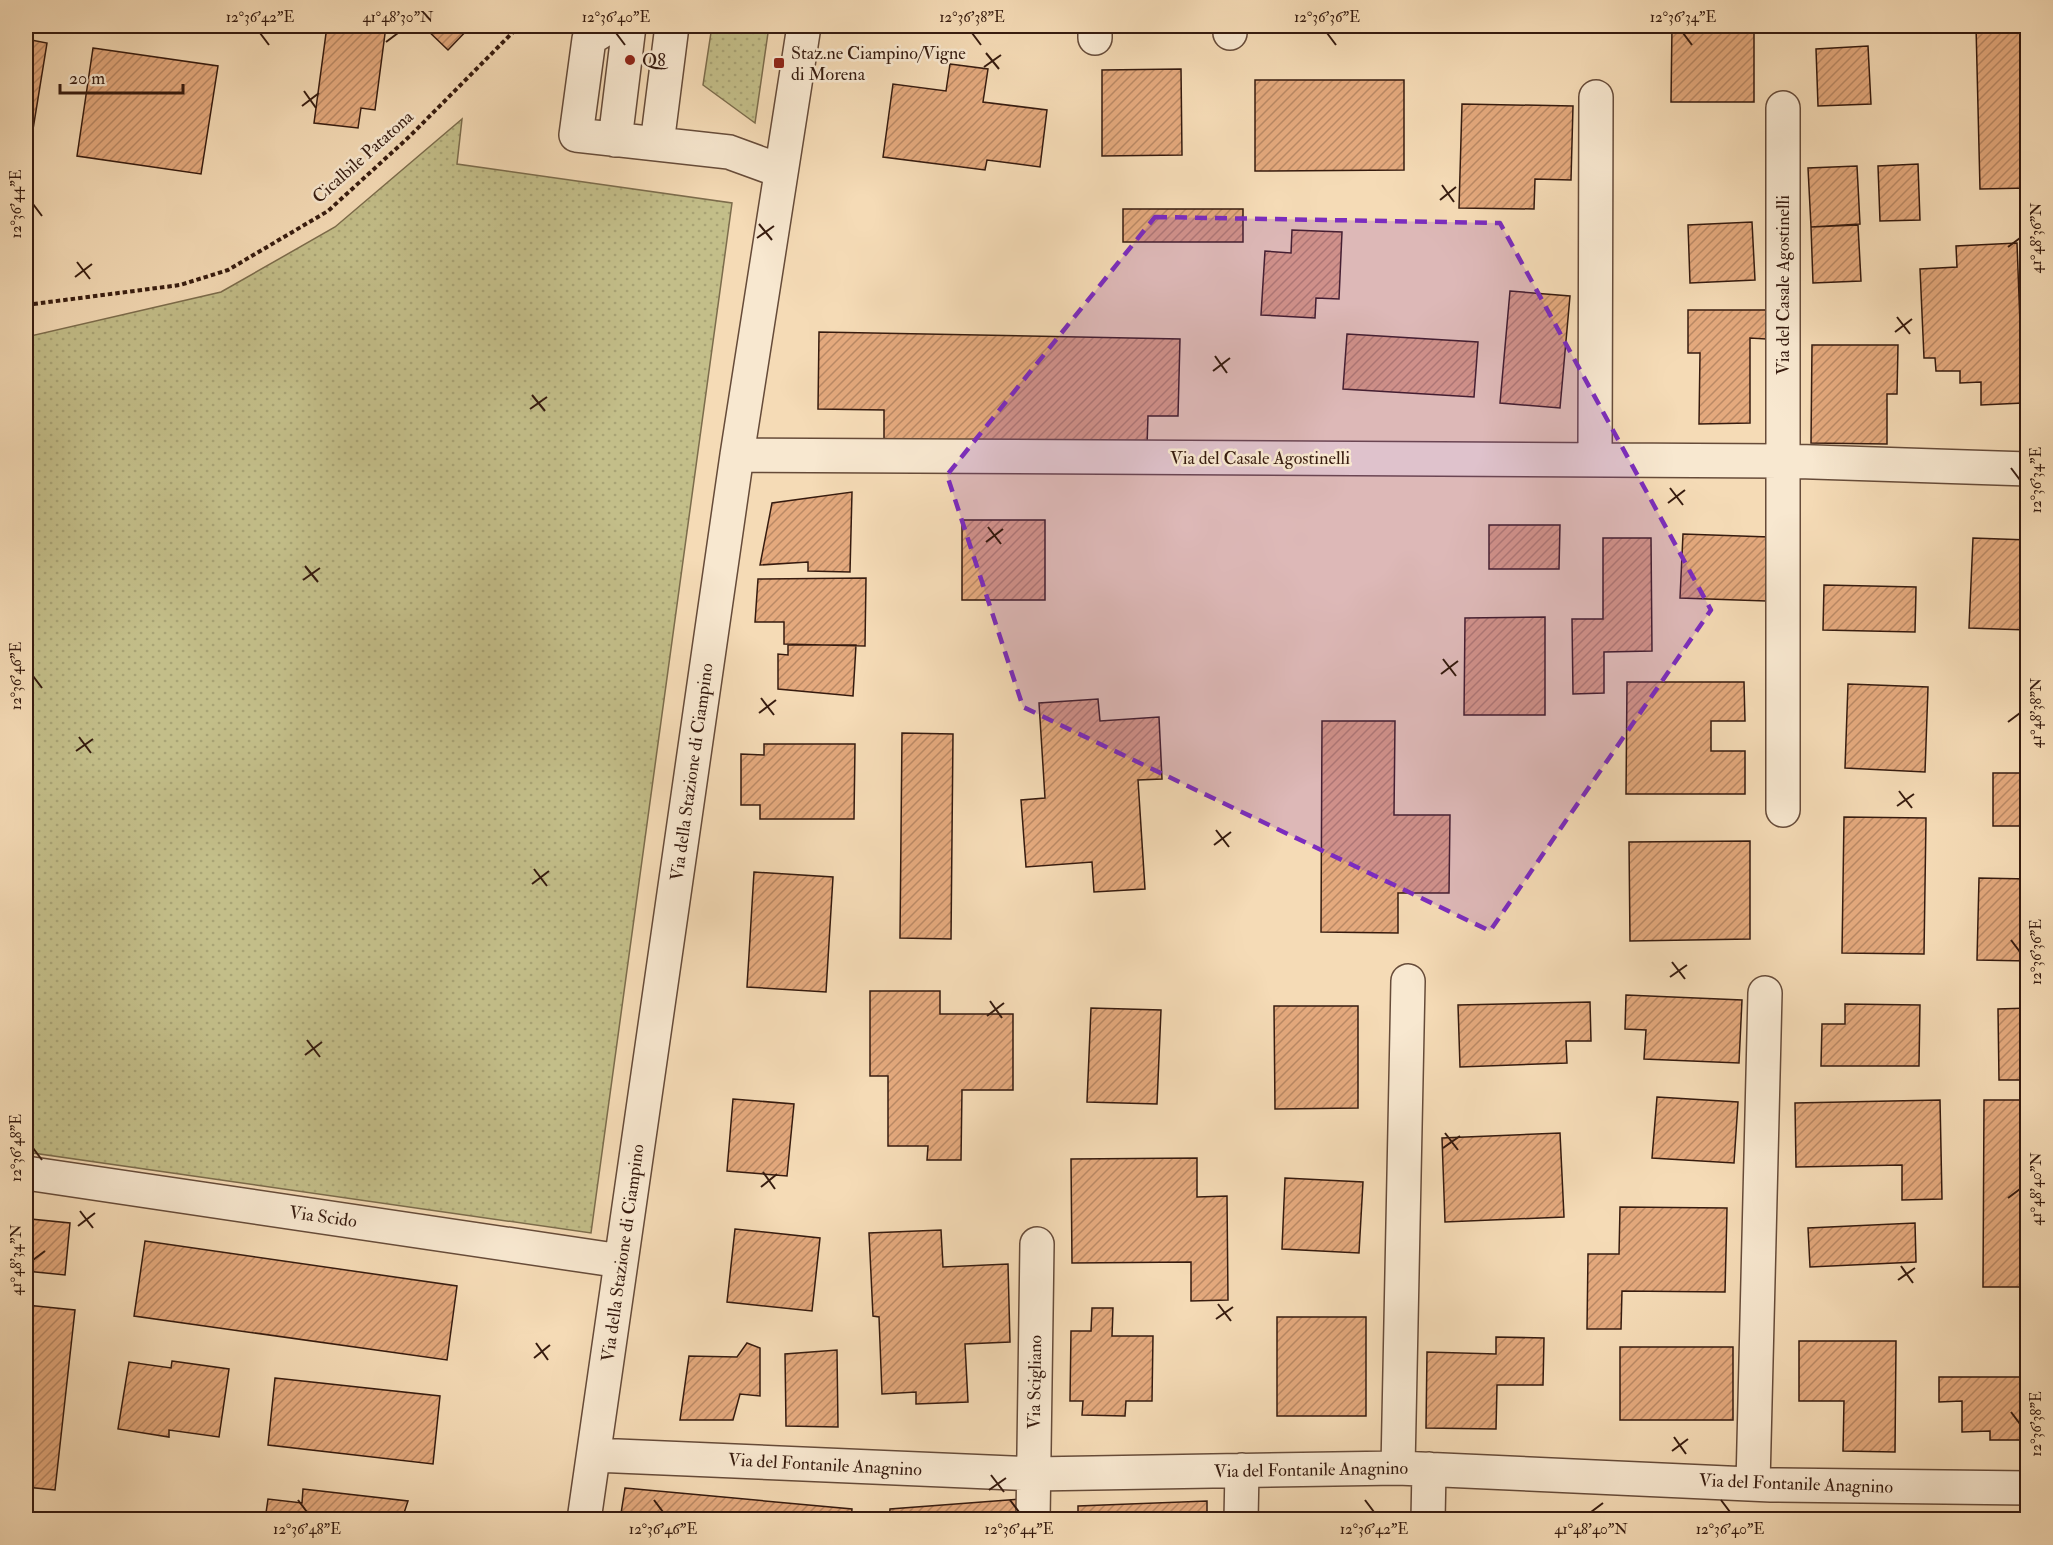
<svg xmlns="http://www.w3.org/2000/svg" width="2053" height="1545" font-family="'IM FELL Double Pica',serif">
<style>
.grass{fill:url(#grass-dots);stroke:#7c6c4c;stroke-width:1.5}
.building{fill:url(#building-hatch);stroke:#361b0f;stroke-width:1.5}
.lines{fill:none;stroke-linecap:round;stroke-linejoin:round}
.minor-casing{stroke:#664b39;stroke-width:36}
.path{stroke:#361b0f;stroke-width:4;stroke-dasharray:4.5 3;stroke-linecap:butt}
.minor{stroke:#f8e8d0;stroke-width:33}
.marked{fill:#7b2cbf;fill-opacity:0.2;stroke:#7b2cbf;stroke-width:4.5;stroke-dasharray:12 8;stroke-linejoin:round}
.ticks{fill:none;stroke:#361b0f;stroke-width:2}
.poi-dot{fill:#8f2418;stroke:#f8e8d0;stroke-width:2}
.labels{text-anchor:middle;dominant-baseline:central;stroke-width:5;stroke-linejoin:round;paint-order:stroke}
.poi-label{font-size:18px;fill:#361b0f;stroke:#f8e8d0;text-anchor:start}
.street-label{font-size:18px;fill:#361b0f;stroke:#f8e8d0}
.neatline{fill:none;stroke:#361b0f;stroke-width:2}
.ticks-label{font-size:15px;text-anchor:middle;fill:#361b0f}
</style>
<defs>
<pattern id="grass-dots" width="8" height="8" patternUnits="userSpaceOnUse" patternTransform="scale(1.5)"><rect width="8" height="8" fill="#c3be89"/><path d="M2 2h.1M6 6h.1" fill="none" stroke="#a8a375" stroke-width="1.8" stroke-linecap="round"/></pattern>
<pattern id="building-hatch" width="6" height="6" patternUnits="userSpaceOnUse" patternTransform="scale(1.5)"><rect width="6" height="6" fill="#e4a97d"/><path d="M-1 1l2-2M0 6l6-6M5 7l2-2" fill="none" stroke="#ba8965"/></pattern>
</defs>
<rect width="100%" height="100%" fill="#f5dbb6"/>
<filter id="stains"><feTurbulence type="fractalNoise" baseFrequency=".00333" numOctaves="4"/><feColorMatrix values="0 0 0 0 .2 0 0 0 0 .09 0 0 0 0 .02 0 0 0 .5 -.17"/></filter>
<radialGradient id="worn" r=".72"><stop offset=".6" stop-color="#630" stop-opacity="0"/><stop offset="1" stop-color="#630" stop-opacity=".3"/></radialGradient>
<path class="grass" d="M712 26H769L755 123 703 85Z
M462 119 457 164 732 203 591 1233 26 1152V337L221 292 335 227Z"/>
<path class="building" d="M327 26H386L375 110 361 108 358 128 314 123Z
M423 26H471L448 50Z
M1112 26H1183V31L1112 28Z
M1672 26H1754V102H1671Z
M1976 26H2028V188L1980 189Z
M26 39 47 43 28 160H26Z
M1868 46 1871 104 1818 106 1816 49Z
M93 48 218 66 201 174 77 156Z
M950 64 988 69 983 102 1047 110 1040 167 987 160 985 170 883 157 893 84 946 91Z
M1181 69 1182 155 1102 156V70Z
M1255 80H1404V170L1255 171Z
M1462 104 1573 106 1571 180 1535 179 1534 209 1459 208Z
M1918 164 1920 220 1880 221 1878 166Z
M1857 166 1860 224 1811 227 1808 168Z
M1123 209H1243V242H1123Z
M1752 222 1755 280 1690 283 1688 225Z
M1858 225 1861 281 1813 283 1811 227Z
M1292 230 1342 232 1339 299 1316 298 1315 318 1261 315 1265 251 1291 253Z
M2017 243 2023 403 1981 405V382L1960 383V371H1936L1935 358H1924L1920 269 1957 267 1956 246Z
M1510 291 1570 296 1560 408 1500 403Z
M1688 310H1766V339L1750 338V423L1699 424 1700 353H1688Z
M819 332 1180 339 1178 416H1148L1147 446 884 441V410L818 409Z
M1347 334 1478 342 1474 397 1343 389Z
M1812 345H1898L1897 394H1887V444L1811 443Z
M852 492 850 572 808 571V562L760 565 772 503Z
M962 520H1045V600H962Z
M1489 525H1560L1559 569H1489Z
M1683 534 1769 537 1766 601 1680 598Z
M1603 538H1651L1652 651 1604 652V693L1573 694 1572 619H1603Z
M1973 538 2028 540 2027 630 1969 628Z
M866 578 865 646 784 644V622H755L758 579Z
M1824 585 1916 587 1915 632 1823 630Z
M1545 617V715H1464L1465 618Z
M788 645H856L853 696 778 689V654L788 655Z
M1627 682H1744L1745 721H1711V751H1745V794H1626Z
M1848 684 1928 687 1925 772 1845 768Z
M1098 699 1100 721 1159 717 1162 779 1138 780 1145 889 1094 892 1092 862 1026 867 1021 800 1045 798 1039 703Z
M1322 721H1395L1394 815H1450L1449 893H1398V933L1321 932Z
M902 733 953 734 951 939 900 938Z
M764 744H855L854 819H760V805H741V754L764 755Z
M1993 773H2028V826H1993Z
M1844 817 1926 818 1924 954 1842 953Z
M1750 841V939L1630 941 1629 842Z
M754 872 833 877 826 992 747 987Z
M1979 878 2028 879V961L1977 960Z
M870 991H940V1014H1013V1090H962L961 1160H927L928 1146H888V1076H870Z
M1626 995 1742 1000 1739 1063 1644 1059 1646 1030 1625 1029Z
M1590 1002 1591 1041H1566L1567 1063 1460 1067 1458 1005Z
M1845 1004 1920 1005 1919 1066H1821L1822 1024H1845Z
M1274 1006H1358V1108L1275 1109Z
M1091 1008 1161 1010 1157 1104 1087 1102Z
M2028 1008V1080H1999L1998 1009Z
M1657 1097 1738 1102 1734 1163 1652 1158Z
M733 1099 794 1104 787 1176 727 1171Z
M1940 1100 1942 1199 1902 1200V1165L1796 1167 1795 1103Z
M1984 1100H2028V1287H1983Z
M1560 1133 1564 1217 1445 1222 1442 1138Z
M1197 1158V1197L1227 1196 1228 1300 1191 1301V1262L1072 1263 1071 1159Z
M1285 1178 1363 1182 1359 1253 1282 1249Z
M26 1205 32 1206 31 1219 70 1223 65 1275 26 1271Z
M1620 1207 1727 1208 1725 1292 1622 1291 1621 1329H1587L1588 1254H1619Z
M1915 1223 1916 1262 1810 1267 1808 1228Z
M735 1229 820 1238 812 1311 727 1302Z
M941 1230 943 1267 1008 1264 1010 1342 965 1344 968 1402 916 1404V1392L882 1394 879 1317 873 1316 869 1233Z
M145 1241 457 1286 447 1360 134 1316Z
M26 1305 75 1310 55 1490 26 1487Z
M1092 1308H1113L1112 1336H1153L1152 1401H1126L1125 1416 1082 1415 1083 1401H1070L1071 1331H1091Z
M1277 1317H1366V1416H1277Z
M1496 1337 1544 1338 1543 1385H1497L1496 1429 1426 1428 1427 1352 1496 1354Z
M1799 1341H1896L1895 1452 1843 1451 1844 1401H1799Z
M747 1343 760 1348V1396L740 1394 733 1420H680L689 1356 737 1357Z
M1620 1347H1733V1420H1620Z
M837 1350 838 1427 786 1426 785 1354Z
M172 1361 229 1369 219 1437 169 1430V1437L118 1429 129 1362 171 1368Z
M1939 1377H2028V1432H2025V1440H1990V1431L1962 1432V1401L1939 1402Z
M275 1378 440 1396 433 1464 268 1445Z
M625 1488 852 1509 851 1520H620Z
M303 1489 408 1501 404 1513 439 1517V1520H265L268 1499 302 1503Z
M1021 1499V1520H889L890 1509Z
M1207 1501V1520H1078V1506Z"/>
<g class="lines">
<g class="minor-casing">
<path id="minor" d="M610 26 589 39 576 135 729 152 781 171
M1095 26V38
M1230 33V26
M615 140 629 26
M657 144 672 26
M737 455 1783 461 2028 469
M1595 460 1596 97
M1783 810V108
M26 1173 621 1261
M594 1455 1034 1474 1398 1468 1771 1485 2028 1488
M1398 1468 1408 981
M1753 1484 1765 993
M584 1520 737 455 804 26
M1033 1520 1037 1244
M1241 1520 1242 1470
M1428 1520 1429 1469"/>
</g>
<path class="path" d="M26 305 180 285 228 270 328 211 410 136 519 26"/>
<use href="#minor" class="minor"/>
</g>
<path class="marked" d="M1155 217 1500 223 1711 610 1490 931 1023 707 947 475Z"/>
<path class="ticks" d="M260 33 269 45M616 33 625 45M972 33 981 45M1327 33 1336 45M1683 33 1692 45M386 42 398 33M986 53 999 69M984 67 1001 55M304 91 316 108M302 106 319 93M1442 185 1454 202M1440 200 1456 187M33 204 42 216M759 224 772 240M757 238 774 226M2008 247 2020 238M77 262 90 279M75 277 92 264M1897 317 1910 334M1895 332 1912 319M1215 356 1227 373M1213 371 1230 358M532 395 545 411M530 409 547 397M2011 468 2020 480M1670 488 1683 505M1668 503 1685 490M988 527 1001 544M986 542 1003 529M305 566 318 582M303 580 320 568M1443 659 1456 676M1441 674 1458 661M33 676 42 688M761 698 774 715M759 713 776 700M2008 722 2020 713M79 737 91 753M76 751 93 739M1899 791 1912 808M1897 806 1914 794M1216 830 1229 847M1214 845 1231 832M534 869 547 886M532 884 549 871M2011 940 2020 952M1672 962 1685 979M1670 977 1687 965M990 1001 1002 1018M987 1016 1004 1003M307 1040 320 1057M305 1055 322 1042M1445 1133 1458 1150M33 1148 42 1160M1443 1148 1460 1136M763 1172 775 1189M761 1187 777 1174M2008 1198 2020 1189M80 1211 93 1228M78 1226 95 1213M33 1260 45 1251M1901 1266 1913 1283M1898 1280 1915 1268M1218 1304 1231 1321M1216 1319 1233 1307M536 1343 548 1360M534 1358 550 1345M2011 1412 2020 1424M1674 1437 1686 1454M1672 1451 1688 1439M991 1475 1004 1492M989 1490 1006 1478M298 1500 307 1512M654 1500 663 1512M1010 1500 1019 1512M1365 1500 1374 1512M1721 1500 1730 1512M1591 1512 1603 1503"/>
<g class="poi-dot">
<circle cx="630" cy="60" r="6"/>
<rect x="773" y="57" width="12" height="12" rx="3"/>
</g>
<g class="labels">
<g class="poi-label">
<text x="791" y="53">Staz.ne Ciampino/Vigne<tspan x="791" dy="21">di Morena</tspan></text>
<text x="642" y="60">Q8</text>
</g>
<g class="street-label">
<text transform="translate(363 157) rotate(-42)">Cicalbile Patatona</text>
<text transform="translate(1783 285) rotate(-90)">Via del Casale Agostinelli</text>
<text x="1260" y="458">Via del Casale Agostinelli</text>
<text transform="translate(692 772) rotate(-82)">Via della Stazione di Ciampino</text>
<text transform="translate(323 1217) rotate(8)">Via Scido</text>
<text transform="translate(623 1253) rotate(-82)">Via della Stazione di Ciampino</text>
<text transform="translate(1035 1382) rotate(-89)">Via Scigliano</text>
<text transform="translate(825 1465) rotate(3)">Via del Fontanile Anagnino</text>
<text transform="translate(1311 1470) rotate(-1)">Via del Fontanile Anagnino</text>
<text transform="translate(1796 1484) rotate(2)">Via del Fontanile Anagnino</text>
</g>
</g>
<rect width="2053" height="1545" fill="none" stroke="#f5dbb6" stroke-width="66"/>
<path d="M60 84v9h123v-9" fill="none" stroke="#361b0f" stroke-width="3"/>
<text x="69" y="84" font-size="18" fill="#361b0f" stroke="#f8e8d0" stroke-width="4.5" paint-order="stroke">20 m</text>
<rect x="33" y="33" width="1987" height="1479" class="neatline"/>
<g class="ticks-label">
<text x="260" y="22">12°36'42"E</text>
<text x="398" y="22">41°48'30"N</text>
<text x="616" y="22">12°36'40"E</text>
<text x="972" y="22">12°36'38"E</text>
<text x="1327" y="22">12°36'36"E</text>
<text x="1683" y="22">12°36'34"E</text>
<text transform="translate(16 204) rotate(-90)" y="5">12°36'44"E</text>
<text transform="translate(2036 238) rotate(-90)" y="5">41°48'36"N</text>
<text transform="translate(2036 480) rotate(-90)" y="5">12°36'34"E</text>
<text transform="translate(16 676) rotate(-90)" y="5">12°36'46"E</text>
<text transform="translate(2036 713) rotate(-90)" y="5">41°48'38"N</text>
<text transform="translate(2036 952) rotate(-90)" y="5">12°36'36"E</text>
<text transform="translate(16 1148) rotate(-90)" y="5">12°36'48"E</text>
<text transform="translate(2036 1189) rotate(-90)" y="5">41°48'40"N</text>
<text transform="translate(16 1260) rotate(-90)" y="5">41°48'34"N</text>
<text transform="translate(2036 1424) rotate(-90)" y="5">12°36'38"E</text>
<text x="307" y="1534">12°36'48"E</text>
<text x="663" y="1534">12°36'46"E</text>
<text x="1019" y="1534">12°36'44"E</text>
<text x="1374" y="1534">12°36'42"E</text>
<text x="1591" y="1534">41°48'40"N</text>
<text x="1730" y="1534">12°36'40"E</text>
</g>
<rect width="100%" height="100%" filter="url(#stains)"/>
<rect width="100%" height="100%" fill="url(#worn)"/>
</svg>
